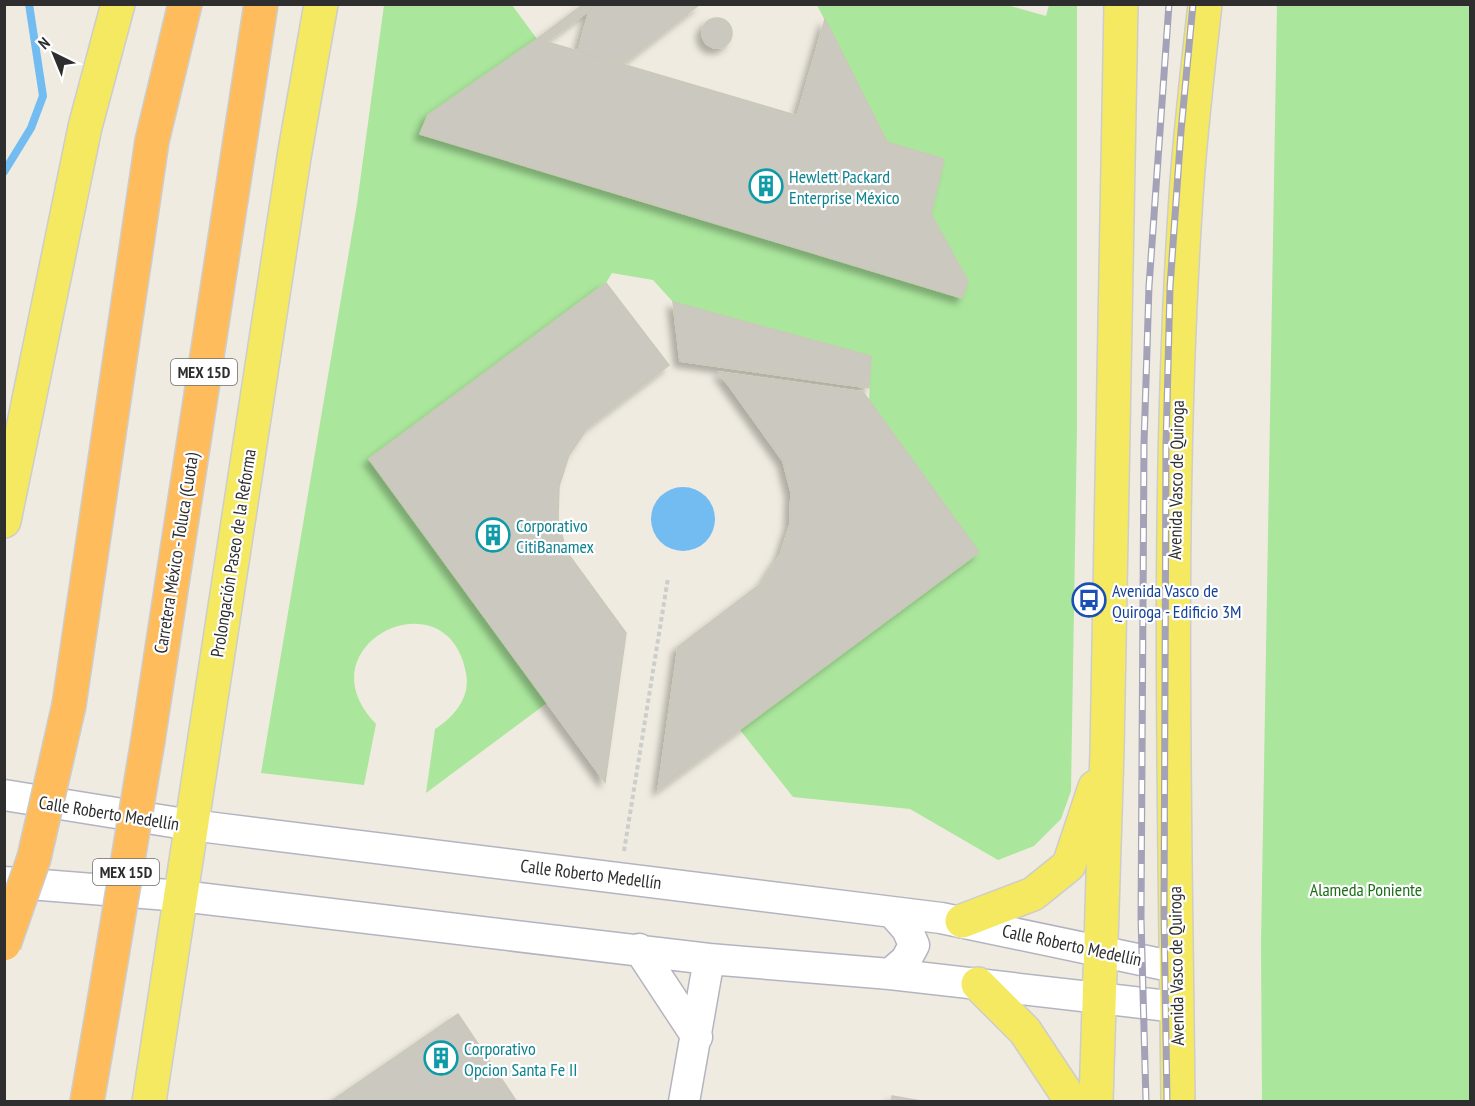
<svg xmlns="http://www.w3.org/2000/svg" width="1475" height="1106" font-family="'PT Sans Narrow',sans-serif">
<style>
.green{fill:#aae69c}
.water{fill:#73bcf2}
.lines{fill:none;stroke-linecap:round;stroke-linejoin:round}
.stream{stroke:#73bcf2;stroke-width:8}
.building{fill:#cbc9bf;stroke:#cbc8b9;stroke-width:1.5;filter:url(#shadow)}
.minor-casing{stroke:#b4b4c1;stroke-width:33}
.major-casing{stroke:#cdcdcd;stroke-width:36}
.highway-casing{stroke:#cdcdcd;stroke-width:36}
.path{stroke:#cdcdcd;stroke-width:4;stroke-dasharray:4.5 3;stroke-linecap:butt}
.minor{stroke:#fff;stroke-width:30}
.major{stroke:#f4e960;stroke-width:33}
.highway{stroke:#ffbc5c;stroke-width:33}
.rail-casing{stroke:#a3a2b8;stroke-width:7}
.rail{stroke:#fff;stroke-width:4.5;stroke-dasharray:14;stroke-linecap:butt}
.highway-bridge-casing{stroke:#cdcdcd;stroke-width:36;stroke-linecap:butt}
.highway-bridge{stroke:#ffbc5c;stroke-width:33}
.labels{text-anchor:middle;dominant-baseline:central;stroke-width:4.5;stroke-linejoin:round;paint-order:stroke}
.shield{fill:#fff;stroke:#6d6d6d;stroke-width:1.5}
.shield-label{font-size:16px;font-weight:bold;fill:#2e2e2e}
.culture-label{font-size:18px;fill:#0d838f;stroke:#fff;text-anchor:start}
.street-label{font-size:18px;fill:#2e2e2e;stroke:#fff}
.transit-label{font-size:18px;fill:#164399;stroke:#fff;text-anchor:start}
.park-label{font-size:18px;fill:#1e6f1a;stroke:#fff}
</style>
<defs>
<filter id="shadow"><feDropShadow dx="-5.5" dy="5.5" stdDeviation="3" flood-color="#0004"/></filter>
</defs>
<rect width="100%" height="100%" fill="#efebe0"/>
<path class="green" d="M384 5H512L537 39 428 115 421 133 962 298 968 281 887 142 817 5H1007L1046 16 1049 5H1077V427L1071 791 1061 819 1034 846 998 860 910 809 793 797 740 730 979 552 869 402 871 356 673 302 653 280 612 273 606 283 369 459 547 703 426 793 435 729C454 717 471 697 466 673 448 572 299 645 376 724L364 785 261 773 357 204Z
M1277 5H1470V1101H1262L1261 944Z"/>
<path class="water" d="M651 519a32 32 0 1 1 64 0a32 32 0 1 1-64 0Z"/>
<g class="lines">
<path class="stream" d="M4 172 31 128 43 96 29 4"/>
</g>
<path class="building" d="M584 4H598L546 42 537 39Z
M591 4H700L623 64 578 51Z
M702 33a15 15 0 1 1 30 0a15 15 0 1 1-30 0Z
M825 19 887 142 797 116Z
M537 39 944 159 931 214 968 281 962 298 420 134 428 115Z
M606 283 669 365 588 427 569 455 559 486 558 519 566 551 626 633 605 782 369 459Z
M673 302 871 356 869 388 680 361Z
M719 372 863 392 979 552 658 790 678 647 763 582 780 555 790 524 791 492 783 461Z
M458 1014 517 1102H330Z
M892 1096 927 1102H891Z"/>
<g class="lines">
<g class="minor-casing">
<path id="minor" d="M4 795 191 825 941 918 1175 967
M4 882 181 896 709 959 890 974 1177 1007
M639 949 697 1037
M890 974 906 960 914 945 907 929 892 912
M684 1102 709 959"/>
</g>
<g class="major-casing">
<path id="major" d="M4 521 85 127 118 4
M962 921 1033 894 1069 865 1095 787
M978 984 1025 1031 1072 1102
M149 1102 295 151 321 4
M1096 1102 1107 751 1121 4
M1178 1102C1175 800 1166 498 1186 197 1190 133 1198 68 1205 4"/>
</g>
<g class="highway-casing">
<path id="highway" d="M69 705 152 141 185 4
M148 740 261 4
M87 1102 104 1003"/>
</g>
<path class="path" d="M624 851 668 578"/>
<use href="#minor" class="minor"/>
<use href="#major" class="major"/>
<use href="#highway" class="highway"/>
<g class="rail-casing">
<path id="rail" d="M1146 1102 1141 918 1144 444 1149 286 1169 4
M1167 1102 1164 914 1166 445 1170 287 1181 131 1193 4"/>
</g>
<use href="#rail" class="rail"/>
<g class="highway-bridge-casing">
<path id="highway-bridge" d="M4 944 34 858 69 705
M104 1003 148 740"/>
</g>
<use href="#highway-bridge" class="highway-bridge"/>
</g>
<defs>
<g id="building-ring" transform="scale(1.725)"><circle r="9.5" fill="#fff" stroke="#0f9aa8" stroke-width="1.5"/><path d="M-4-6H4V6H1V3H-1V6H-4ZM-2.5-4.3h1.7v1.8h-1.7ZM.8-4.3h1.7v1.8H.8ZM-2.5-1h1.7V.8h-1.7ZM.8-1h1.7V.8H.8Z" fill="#0f9aa8"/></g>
<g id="bus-ring" transform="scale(1.725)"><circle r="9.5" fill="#fff" stroke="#1a4fb4" stroke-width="1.5"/><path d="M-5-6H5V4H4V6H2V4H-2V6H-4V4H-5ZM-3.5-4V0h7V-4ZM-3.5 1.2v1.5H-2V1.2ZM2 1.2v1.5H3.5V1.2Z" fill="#1a4fb4"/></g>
</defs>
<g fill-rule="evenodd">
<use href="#building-ring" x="766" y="186"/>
<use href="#building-ring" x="493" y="535"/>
<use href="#bus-ring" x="1089" y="600"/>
<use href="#building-ring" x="441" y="1058"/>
</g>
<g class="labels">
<g class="shield">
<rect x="171" y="359" width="66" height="26" rx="4.5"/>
<rect x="93" y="859" width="66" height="26" rx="4.5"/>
</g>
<g class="shield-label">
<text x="204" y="372">MEX 15D</text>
<text x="126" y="872">MEX 15D</text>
</g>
<g class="culture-label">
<text x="789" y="176">Hewlett Packard<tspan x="789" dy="21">Enterprise México</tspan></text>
<text x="516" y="525">Corporativo<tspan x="516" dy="21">CitiBanamex</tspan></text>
<text x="464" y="1048">Corporativo<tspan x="464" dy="21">Opcion Santa Fe II</tspan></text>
</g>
<g class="street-label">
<text transform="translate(1176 480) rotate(-89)">Avenida Vasco de Quiroga</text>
<text transform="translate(176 553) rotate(-81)">Carretera México - Toluca (Cuota)</text>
<text transform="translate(233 553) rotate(-81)">Prolongación Paseo de la Reforma</text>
<text transform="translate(109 813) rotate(9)">Calle Roberto Medellín</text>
<text transform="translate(591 874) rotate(7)">Calle Roberto Medellín</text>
<text transform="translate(1072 945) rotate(12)">Calle Roberto Medellín</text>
<text transform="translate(1176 966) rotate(-91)">Avenida Vasco de Quiroga</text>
</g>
<g class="transit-label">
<text x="1112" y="590">Avenida Vasco de<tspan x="1112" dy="21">Quiroga - Edificio 3M</tspan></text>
</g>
<g class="park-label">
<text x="1366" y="889">Alameda Poniente</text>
</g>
</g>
<rect width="1475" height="1106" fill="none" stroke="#2e2e2e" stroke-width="12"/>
<g transform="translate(54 54) rotate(317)" stroke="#ffffff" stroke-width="4.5" paint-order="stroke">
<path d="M0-4.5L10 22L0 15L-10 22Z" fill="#2e2e2e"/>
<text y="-9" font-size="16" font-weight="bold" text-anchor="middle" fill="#2e2e2e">N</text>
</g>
</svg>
